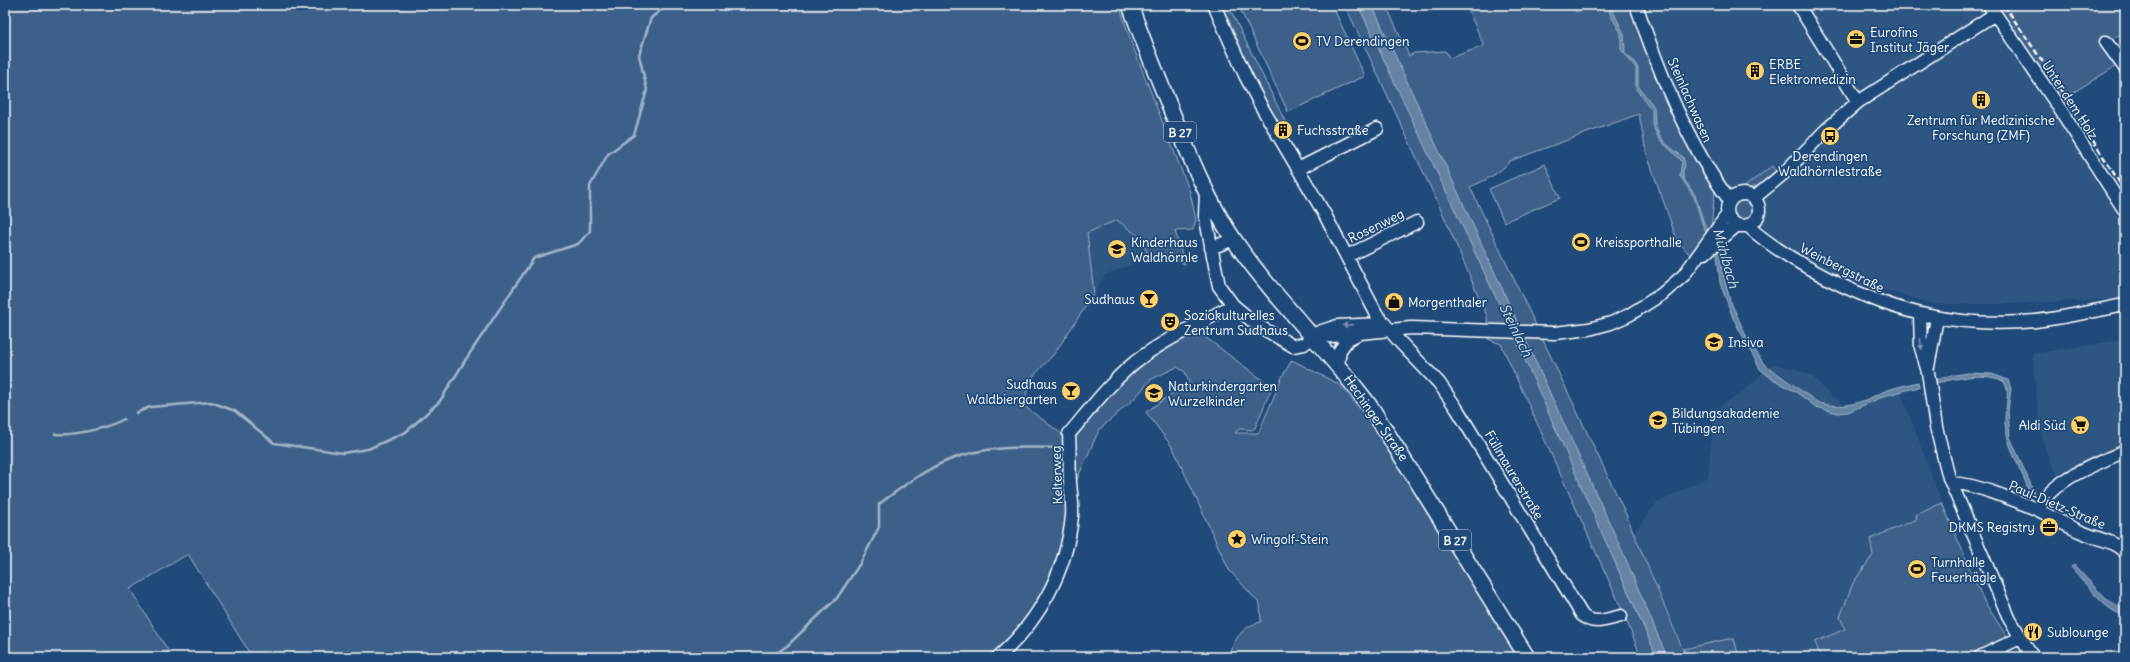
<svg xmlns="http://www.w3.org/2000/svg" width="2130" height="662" font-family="Delius,sans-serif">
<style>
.built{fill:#2e5683}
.green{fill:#3c618b;stroke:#9eb0c5}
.water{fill:#6583a4;stroke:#a3b5c8}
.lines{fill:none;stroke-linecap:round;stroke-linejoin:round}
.stream{stroke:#a3b5c8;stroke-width:2.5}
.minor-casing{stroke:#fff;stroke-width:15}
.major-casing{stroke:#fff;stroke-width:18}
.minor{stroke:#1f4a7a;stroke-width:12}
.major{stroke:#1f4a7a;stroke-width:15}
.rail{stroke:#fff;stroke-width:2.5;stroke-dasharray:6 3;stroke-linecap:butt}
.oneway{fill:#7992af}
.labels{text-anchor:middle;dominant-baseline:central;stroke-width:3.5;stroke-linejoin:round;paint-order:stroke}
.shield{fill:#1f4a7a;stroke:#bcc9d7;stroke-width:1}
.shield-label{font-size:12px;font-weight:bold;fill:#fff}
.poi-label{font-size:13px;fill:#fff;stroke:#1f4a7a;text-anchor:start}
.street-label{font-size:13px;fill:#fff;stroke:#1f4a7a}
.water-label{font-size:14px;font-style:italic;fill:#d8e0e8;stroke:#1f4a7a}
</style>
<rect width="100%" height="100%" fill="#1f4a7a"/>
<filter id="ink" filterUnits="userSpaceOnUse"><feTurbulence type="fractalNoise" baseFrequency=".025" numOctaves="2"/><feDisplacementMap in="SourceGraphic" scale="8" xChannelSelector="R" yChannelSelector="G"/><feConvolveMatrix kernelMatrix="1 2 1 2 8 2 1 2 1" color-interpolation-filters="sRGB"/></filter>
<g filter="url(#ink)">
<path class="built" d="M1636 5H1989L2125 211V299L2001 304H1935L1816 272 1777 242 1756 220 1730 201 1709 169Z
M1117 220 1142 240 1149 258 1105 275 1094 294 1086 233Z
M2125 339V445L2058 476 2049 459 2040 429 2032 354Z
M1773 364 1796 369 1812 376 1832 397 1842 402 1844 409 1900 390 1942 503 1916 515 1918 519 1870 539 1873 555 1853 583 1845 629 1813 642 1819 657H1739L1734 639 1711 642 1684 649 1634 532 1657 503 1708 477 1714 409 1739 395Z"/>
<path class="green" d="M5 5H1119L1132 44 1190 192 1196 220 1193 230 1175 231 1185 264 1166 256 1149 258 1142 239 1117 220 1087 233 1094 294 1054 354 1029 381 1024 406 1066 437C1067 470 1071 505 1065 538 1060 566 1044 593 1028 617 1019 632 1008 650 991 657H252L188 554 130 589 172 657H5Z
M1220 5H1228L1285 121 1277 125Z
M1238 5H1332L1365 76 1288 112Z
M1345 5H1386L1409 56 1414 53 1445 51 1450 58 1484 46 1466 5H1572L1576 12 1593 5H1636L1660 69 1716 181 1711 228 1695 261 1677 240 1646 152 1639 114 1510 161C1499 174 1486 180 1470 187L1624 510 1686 657H1641L1624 614 1501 344 1488 339 1487 316 1442 212Z
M1989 5H2125V32L2106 42 2121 63 2056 103Z
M1545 164 1560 198 1504 222 1489 189Z
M1772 166 1776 172C1766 181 1758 190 1743 188Z
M1732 211a11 11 0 1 1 22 0a11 11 0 1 1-22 0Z
M1197 331 1272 387 1255 428 1253 430 1239 429 1235 433H1257L1259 432 1282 377 1292 360 1340 385 1365 415 1386 442 1518 657H1228C1234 640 1242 626 1261 622L1260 604 1229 570 1173 448 1146 412 1170 395 1190 385 1185 372 1177 367 1150 380 1135 398 1099 430 1074 486 1075 434 1118 385 1146 362Z
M1942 503 1984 601 2007 637 1969 657H1820L1815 642 1845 629 1840 617 1853 583 1873 555 1870 539 1917 519 1916 515Z
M1728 639H1734L1739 657H1688L1684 649Z"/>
<path class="water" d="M1358 5H1372L1621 548 1667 657H1657L1517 342Z
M1608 5H1610L1624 34 1625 54 1635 62 1638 69V86L1654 107 1655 124 1659 135 1665 143 1683 157 1685 165 1683 171V178L1695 195 1704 223 1719 250 1722 271 1730 300 1747 338 1764 364 1817 402C1843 411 1862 402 1885 391 1895 387 1907 385 1918 382L1919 387 1887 395 1848 412 1838 413 1816 407 1796 392 1771 378 1760 369 1733 318 1720 283 1717 255 1703 226 1694 197 1680 176 1682 161 1659 139 1655 131 1652 122V110L1636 89V68L1621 49V33L1611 16Z
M1968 373 1992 374 2008 380 2011 389 2008 411 2010 437 2034 492 2030 494C2022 470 2007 448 2005 423 2004 410 2012 391 2003 381 1982 371 1957 379 1936 383V378Z
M2074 565 2106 599 2125 609V615C2105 613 2085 582 2071 567Z"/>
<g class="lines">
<path class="stream" d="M136 413 150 407 211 402 235 411 274 443 343 453 368 449 406 432 440 401 466 359 534 258 578 244 590 231V186L608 154 634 135 647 90 639 55 651 18 667 5
M55 434C73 436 108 428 124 419
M771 657 787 646 837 598 861 562 879 527V504C900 489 925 469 949 460 986 445 1026 447 1065 448"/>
<g class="minor-casing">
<path id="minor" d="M1214 5 1245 75 1261 106 1324 213 1377 315 1399 341 1439 383 1457 409 1582 615C1593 626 1608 619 1621 616
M1636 5C1660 73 1686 142 1730 201
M1798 5 1858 102
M1989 5 2056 103 2125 211
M2106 42 2125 68
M1298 169 1377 129
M1206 192 1205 215 1219 286 1233 305 1257 325 1293 346 1304 344 1319 332 1337 326 1380 324
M1727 210a16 16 0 1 1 32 0a16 16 0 1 1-32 0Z
M1754 198 1783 174 1826 130 1858 102 1995 14
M1748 226C1772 248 1800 264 1829 279 1897 314 1959 328 2036 321 2065 318 2096 310 2125 305
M1211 248 1234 239
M1705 253 1736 226
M1347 256 1417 222
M1920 315 1921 348 1928 372 1936 427 1949 478 2010 620 2033 657
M1319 337 1357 334
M1338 365 1340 350 1348 339 1360 333 1411 328 1555 333 1589 329 1611 323 1629 315 1662 294 1684 275 1727 215
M1928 367 1937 318
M1952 484C1966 480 2025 504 2040 511 2054 518 2068 527 2084 533 2098 539 2114 541 2125 552
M2038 510C2050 480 2097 464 2125 451
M998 657C1039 622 1067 570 1072 516 1073 505 1071 494 1070 483 1069 466 1070 450 1069 434 1091 408 1116 375 1143 356 1171 336 1203 322 1233 305
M1980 657 2020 638"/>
</g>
<g class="major-casing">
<path id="major" d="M1130 5C1144 44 1160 82 1175 120 1192 162 1209 203 1234 240 1275 300 1329 350 1372 409L1527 657"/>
</g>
<use href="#minor" class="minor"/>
<use href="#major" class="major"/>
<path class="rail" d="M2004 5 2049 71 2125 191"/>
</g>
<defs><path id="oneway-solid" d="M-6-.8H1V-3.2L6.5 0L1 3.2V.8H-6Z"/></defs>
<g class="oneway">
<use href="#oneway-solid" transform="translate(1348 325) rotate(176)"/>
<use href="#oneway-solid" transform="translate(1921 344) rotate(82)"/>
</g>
</g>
<defs>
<g id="office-disc" transform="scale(1)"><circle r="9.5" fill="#ffd166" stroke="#1f4a7a"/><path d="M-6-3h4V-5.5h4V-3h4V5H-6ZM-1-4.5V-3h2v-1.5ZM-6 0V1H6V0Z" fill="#111"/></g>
<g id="stadium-disc" transform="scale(1)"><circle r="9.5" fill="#ffd166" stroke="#1f4a7a"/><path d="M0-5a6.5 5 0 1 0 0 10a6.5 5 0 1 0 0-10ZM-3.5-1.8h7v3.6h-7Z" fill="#111"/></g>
<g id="building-disc" transform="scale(1)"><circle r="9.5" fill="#ffd166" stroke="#1f4a7a"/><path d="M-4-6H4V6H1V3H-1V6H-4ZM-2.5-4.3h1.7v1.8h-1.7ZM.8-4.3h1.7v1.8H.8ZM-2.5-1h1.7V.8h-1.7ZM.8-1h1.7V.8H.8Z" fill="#111"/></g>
<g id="bus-disc" transform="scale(1)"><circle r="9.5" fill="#ffd166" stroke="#1f4a7a"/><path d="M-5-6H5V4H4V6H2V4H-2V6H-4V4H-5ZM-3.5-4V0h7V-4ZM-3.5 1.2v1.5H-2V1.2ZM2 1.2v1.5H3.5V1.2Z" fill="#111"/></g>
<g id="school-disc" transform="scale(1)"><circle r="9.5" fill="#ffd166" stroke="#1f4a7a"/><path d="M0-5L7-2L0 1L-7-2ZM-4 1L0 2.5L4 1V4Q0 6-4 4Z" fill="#111"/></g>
<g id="bar-disc" transform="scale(1)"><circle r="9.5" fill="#ffd166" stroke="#1f4a7a"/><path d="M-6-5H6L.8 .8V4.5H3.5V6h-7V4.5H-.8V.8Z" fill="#111"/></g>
<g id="shop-disc" transform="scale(1)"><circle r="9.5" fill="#ffd166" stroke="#1f4a7a"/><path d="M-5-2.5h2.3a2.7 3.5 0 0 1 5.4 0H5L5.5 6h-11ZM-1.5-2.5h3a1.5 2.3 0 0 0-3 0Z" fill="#111"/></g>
<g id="theatre-disc" transform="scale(1)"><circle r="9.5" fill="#ffd166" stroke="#1f4a7a"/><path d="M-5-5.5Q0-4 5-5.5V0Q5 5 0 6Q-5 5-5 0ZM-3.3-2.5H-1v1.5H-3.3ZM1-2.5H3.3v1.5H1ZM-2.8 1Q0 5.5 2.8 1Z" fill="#111"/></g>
<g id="university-disc" transform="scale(1)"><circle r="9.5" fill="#ffd166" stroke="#1f4a7a"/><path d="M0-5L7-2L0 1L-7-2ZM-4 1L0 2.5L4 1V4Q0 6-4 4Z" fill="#111"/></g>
<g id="supermarket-disc" transform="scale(1)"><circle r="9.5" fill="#ffd166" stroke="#1f4a7a"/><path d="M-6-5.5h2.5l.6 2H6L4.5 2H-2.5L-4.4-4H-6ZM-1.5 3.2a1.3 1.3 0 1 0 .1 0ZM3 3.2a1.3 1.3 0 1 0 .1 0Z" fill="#111"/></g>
<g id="sight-disc" transform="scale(1)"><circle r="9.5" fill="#ffd166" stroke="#1f4a7a"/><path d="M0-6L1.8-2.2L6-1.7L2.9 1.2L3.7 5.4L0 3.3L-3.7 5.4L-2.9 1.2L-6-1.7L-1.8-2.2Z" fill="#111"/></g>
<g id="restaurant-disc" transform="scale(1)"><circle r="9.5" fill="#ffd166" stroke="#1f4a7a"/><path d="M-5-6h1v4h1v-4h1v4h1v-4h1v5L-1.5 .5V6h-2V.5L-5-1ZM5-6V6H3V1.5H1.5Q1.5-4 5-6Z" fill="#111"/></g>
</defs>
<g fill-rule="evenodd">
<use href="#office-disc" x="1856" y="39"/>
<use href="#stadium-disc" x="1302" y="41"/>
<use href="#building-disc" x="1755" y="71"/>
<use href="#building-disc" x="1981" y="100"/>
<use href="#building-disc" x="1283" y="130"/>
<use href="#bus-disc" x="1830" y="136"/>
<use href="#stadium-disc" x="1581" y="242"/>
<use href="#school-disc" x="1117" y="249"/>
<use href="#bar-disc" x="1149" y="299"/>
<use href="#shop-disc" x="1394" y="302"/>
<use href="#theatre-disc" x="1170" y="322"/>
<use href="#university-disc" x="1714" y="342"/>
<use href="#bar-disc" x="1071" y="391"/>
<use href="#school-disc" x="1154" y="393"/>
<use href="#university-disc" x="1658" y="420"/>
<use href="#supermarket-disc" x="2080" y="425"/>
<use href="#office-disc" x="2049" y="527"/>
<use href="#sight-disc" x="1237" y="539"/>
<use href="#stadium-disc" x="1917" y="569"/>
<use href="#restaurant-disc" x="2033" y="632"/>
</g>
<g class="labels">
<g class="shield">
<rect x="1164" y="122" width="32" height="20" rx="3"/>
<rect x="1439" y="530" width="32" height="20" rx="3"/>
</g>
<g class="shield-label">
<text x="1180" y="132">B 27</text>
<text x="1455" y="540">B 27</text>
</g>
<g class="poi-label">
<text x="1870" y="32">Eurofins<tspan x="1870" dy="15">Institut Jäger</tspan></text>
<text x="1316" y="41">TV Derendingen</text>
<text x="1769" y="64">ERBE<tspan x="1769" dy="15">Elektromedizin</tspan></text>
<text x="1981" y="120" text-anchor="middle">Zentrum für Medizinische<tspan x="1981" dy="15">Forschung (ZMF)</tspan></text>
<text x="1297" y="130">Fuchsstraße</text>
<text x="1830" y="156" text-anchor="middle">Derendingen<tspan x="1830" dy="15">Waldhörnlestraße</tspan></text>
<text x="1131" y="242">Kinderhaus<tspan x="1131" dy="15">Waldhörnle</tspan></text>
<text x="1595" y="242">Kreissporthalle</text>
<text x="1135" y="299" text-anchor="end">Sudhaus</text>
<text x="1408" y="302">Morgenthaler</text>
<text x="1184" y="315">Soziokulturelles<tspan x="1184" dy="15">Zentrum Sudhaus</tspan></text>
<text x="1728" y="342">Insiva</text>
<text x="1057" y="384" text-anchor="end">Sudhaus<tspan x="1057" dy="15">Waldbiergarten</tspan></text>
<text x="1168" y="386">Naturkindergarten<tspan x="1168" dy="15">Wurzelkinder</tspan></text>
<text x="1672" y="413">Bildungsakademie<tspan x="1672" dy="15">Tübingen</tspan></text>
<text x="2066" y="425" text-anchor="end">Aldi Süd</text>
<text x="2035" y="527" text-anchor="end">DKMS Registry</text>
<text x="1251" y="539">Wingolf-Stein</text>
<text x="1931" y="562">Turnhalle<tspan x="1931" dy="15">Feuerhägle</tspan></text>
<text x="2047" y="632">Sublounge</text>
</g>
<g class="street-label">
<text transform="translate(1690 100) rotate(66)">Steinlachwasen</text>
<text transform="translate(2070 100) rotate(57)">Unter dem Holz</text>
<text transform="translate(1376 226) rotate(-26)">Rosenweg</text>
<text transform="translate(1842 268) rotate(27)">Weinbergstraße</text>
<text transform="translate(1376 418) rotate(55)">Hechinger Straße</text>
<text transform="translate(1057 475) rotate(-92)">Kelterweg</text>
<text transform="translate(1514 475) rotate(59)">Füllmaurerstraße</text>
<text transform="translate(2057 505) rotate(23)">Paul-Dietz-Straße</text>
</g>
<g class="water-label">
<text transform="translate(1726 258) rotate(74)">Mühlbach</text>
<text transform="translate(1516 330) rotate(64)">Steinlach</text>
</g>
</g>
<rect width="2130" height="662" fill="none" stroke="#1f4a7a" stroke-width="20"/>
<rect x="10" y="10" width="2110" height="642" fill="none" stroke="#fff" stroke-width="1.5" filter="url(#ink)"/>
</svg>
